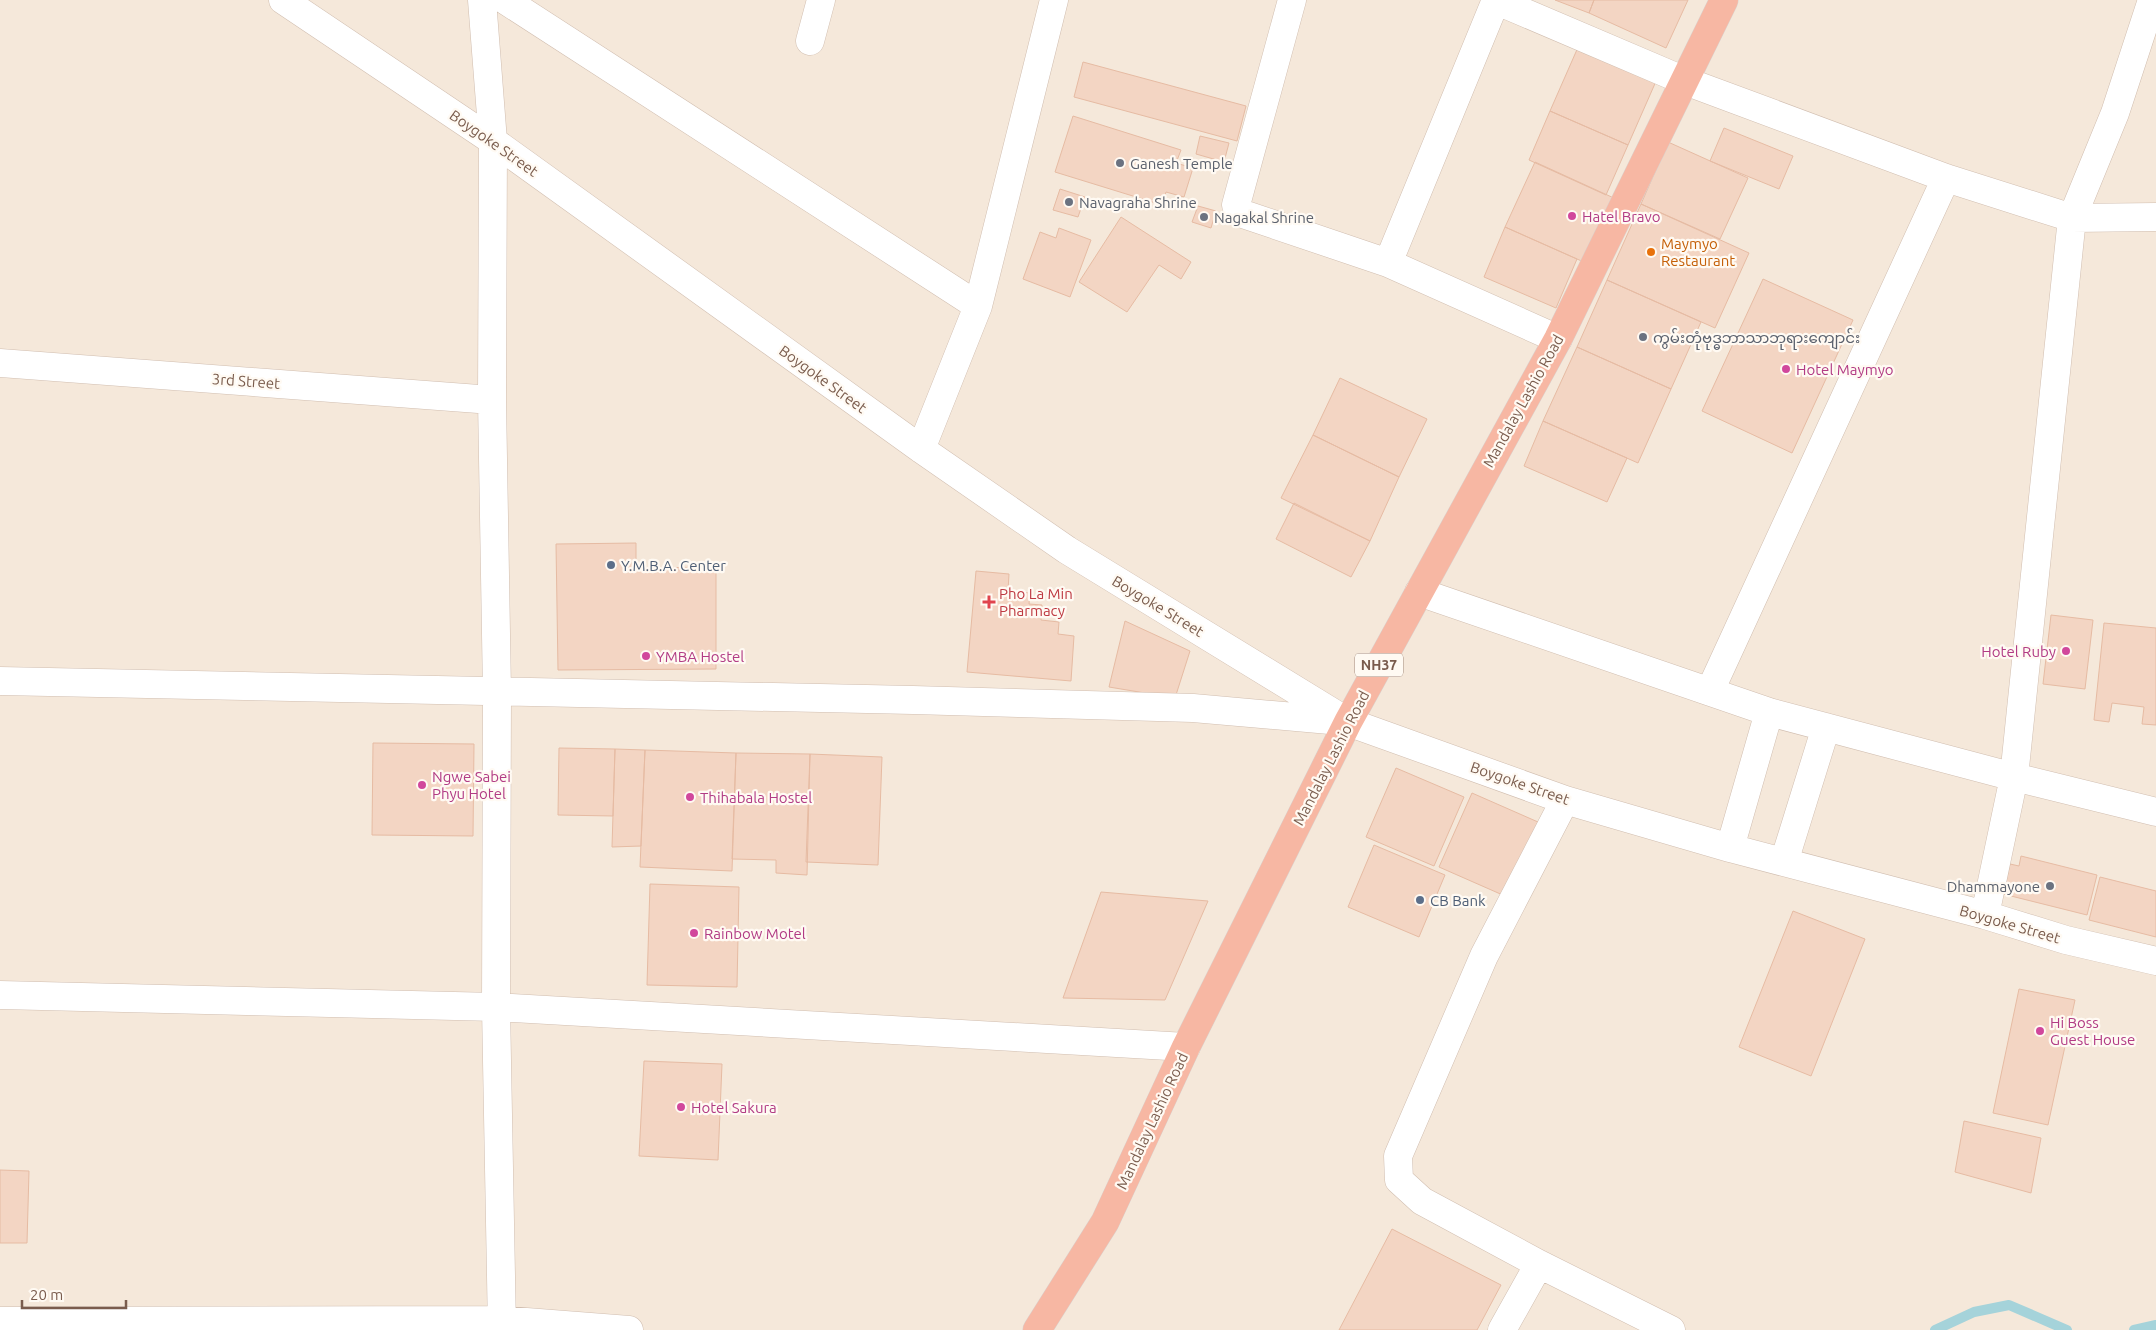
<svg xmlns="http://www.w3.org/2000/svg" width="2156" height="1330" font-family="Ubuntu,'Noto Sans Myanmar',sans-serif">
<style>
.residential{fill:#f5e8da}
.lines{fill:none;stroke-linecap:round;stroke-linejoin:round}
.stream{stroke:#a5d3da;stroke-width:10}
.building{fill:#f3d5c3;stroke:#e6bba3}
.minor-casing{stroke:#d1beb0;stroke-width:29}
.highway-casing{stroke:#dad1cd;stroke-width:29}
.minor{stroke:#fff;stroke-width:28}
.highway{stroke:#f7b7a3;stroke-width:28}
.worship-dot{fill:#6b7280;stroke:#fffaf3;stroke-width:2}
.hotel-dot{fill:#d1479c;stroke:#fffaf3;stroke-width:2}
.food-dot{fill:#e8710a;stroke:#fffaf3;stroke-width:2}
.service-dot{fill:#5c6f8a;stroke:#fffaf3;stroke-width:2}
.health-dot{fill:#e0444e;stroke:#fffaf3;stroke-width:2}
.labels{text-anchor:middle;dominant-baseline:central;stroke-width:4.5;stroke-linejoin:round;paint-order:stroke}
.shield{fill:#fffaf3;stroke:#a28b7f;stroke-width:1}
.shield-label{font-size:14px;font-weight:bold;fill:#7a5c4d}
.street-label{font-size:15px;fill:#7a5c4d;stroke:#fffaf3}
.worship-label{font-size:15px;fill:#5b616d;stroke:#fffaf3;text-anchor:start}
.hotel-label{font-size:15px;fill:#b23c85;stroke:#fffaf3;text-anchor:start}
.food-label{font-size:15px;fill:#c56008;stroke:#fffaf3;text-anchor:start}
.service-label{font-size:15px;fill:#4e5e75;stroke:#fffaf3;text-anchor:start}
.health-label{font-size:15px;fill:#be3a42;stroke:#fffaf3;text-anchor:start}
</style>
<rect width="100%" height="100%" fill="#fdf6ec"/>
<path class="residential" d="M0 0H2156V1330H0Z"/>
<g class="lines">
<path class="stream" d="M1935 1330 1974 1312 2009 1305 2067 1330
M2134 1330 2156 1325"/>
</g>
<path class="building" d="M1555 0H1594L1589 13Z
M1594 0H1688L1666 48 1589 13Z
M1579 45 1657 79 1628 145 1550 111Z
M1083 62 1246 106 1237 141 1074 97Z
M1550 111 1628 145 1606 195 1529 160Z
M1073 116 1181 150 1176 163 1193 168 1184 197 1166 192 1162 205 1055 172Z
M1724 128 1793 156 1779 189 1710 161Z
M1200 136 1229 143 1224 162 1196 154Z
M1668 142 1748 178 1720 239 1641 204Z
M1535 162 1616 199 1586 263 1505 227Z
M1060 189 1085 197 1078 217 1053 210Z
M1641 204 1749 253 1715 328 1607 280Z
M1198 206 1216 211 1211 228 1192 222Z
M1121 217 1191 262 1181 279 1159 265 1127 312 1079 282Z
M1505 227 1577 259 1556 308 1484 277Z
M1059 228 1091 240 1070 297 1023 279 1040 232 1056 238Z
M1763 279 1853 320 1792 453 1702 411Z
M1607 280 1701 322 1671 389 1577 347Z
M1577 347 1671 389 1638 463 1543 421Z
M1340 378 1427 419 1399 477 1313 435Z
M1543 421 1627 458 1607 502 1524 466Z
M1313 435 1399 477 1370 541 1281 498Z
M1294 503 1370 541 1351 577 1276 539Z
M636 543V568L716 567V669L558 670 556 544Z
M976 571 1009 574 1008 591 1030 593 1029 604 1042 605 1041 620 1059 622 1058 634 1074 636 1071 681 967 672Z
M2051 615 2093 620 2085 689 2043 684Z
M1125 621 1190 651 1175 698 1109 687Z
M2104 623 2156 628V725L2142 724 2144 707 2112 703 2109 722 2094 720Z
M373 743 474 744 473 836 372 835Z
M559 748 615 749 613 816 558 815Z
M615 749 645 750 641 846 612 847Z
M645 750 736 753 732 871 640 867Z
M736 753 810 754 807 875 776 873V860L732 859Z
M810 754 882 757 878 865 806 862Z
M1396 768 1464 797 1434 866 1366 837Z
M1472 793 1538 822 1505 896 1439 867Z
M1374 845 1445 875 1419 937 1348 907Z
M2021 856 2097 875 2087 915 2003 894 2010 864 2019 866Z
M2100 877 2156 891V937L2089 920Z
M650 884 739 887 737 987 647 985Z
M1101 892 1208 901 1165 1000 1063 998Z
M1793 911 1865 939 1811 1076 1739 1047Z
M2019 989 2075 1000 2048 1125 1993 1113Z
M644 1061 722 1064 718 1160 639 1156Z
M1964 1121 2041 1138 2031 1193 1955 1172Z
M0 1170 29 1171 27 1243H0Z
M1392 1229 1501 1285 1477 1330H1339Z"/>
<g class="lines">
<g class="minor-casing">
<path id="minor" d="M283 0 493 141 921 449 1067 550 1348 722 1565 800 1730 848 1985 915 2066 940 2156 961
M482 0 493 141 492 400 497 692 496 1007 502 1330
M505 0 978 306
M1292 0 1236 205 1243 214 1388 263 1558 339
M1495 0 1685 81 1946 178 2072 218 2156 217
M810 41 821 0
M1388 263 1496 0
M0 363 492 400
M921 449 978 306 1054 0
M1419 592 1769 712 2014 777 2156 812
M0 681 913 700 1193 708 1341 721
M1710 691 1946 178
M1565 800 1484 956 1398 1156 1399 1180 1422 1201 1539 1264 1671 1330
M1730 848 1769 712
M1784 862 1826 727
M1985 915 2014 777 2072 218 2115 113 2152 0
M0 995 496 1007 1186 1047
M0 1321 502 1320 629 1330
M1502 1330 1539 1264"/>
</g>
<g class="highway-casing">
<path id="highway" d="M1037 1330 1105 1222 1186 1047 1348 722 1558 339 1724 0"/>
</g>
<use href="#minor" class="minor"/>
<use href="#highway" class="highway"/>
</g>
<g class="worship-dot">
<circle cx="1120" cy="163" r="5"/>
<circle cx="1069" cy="202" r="5"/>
<circle cx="1204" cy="217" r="5"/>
<circle cx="1643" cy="337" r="5"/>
<circle cx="2050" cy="886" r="5"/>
</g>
<g class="hotel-dot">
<circle cx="1572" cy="216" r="5"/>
<circle cx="1786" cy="369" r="5"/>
<circle cx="2066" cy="651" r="5"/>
<circle cx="646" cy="656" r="5"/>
<circle cx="422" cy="785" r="5"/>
<circle cx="690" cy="797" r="5"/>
<circle cx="694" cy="933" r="5"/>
<circle cx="2040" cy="1031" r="5"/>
<circle cx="681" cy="1107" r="5"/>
</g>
<circle class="food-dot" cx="1651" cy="252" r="5"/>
<g class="service-dot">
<circle cx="611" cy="565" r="5"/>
<circle cx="1420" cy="900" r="5"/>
</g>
<path class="health-dot" d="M986.5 594.5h5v5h5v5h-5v5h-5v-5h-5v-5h5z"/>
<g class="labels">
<rect class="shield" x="1355" y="653.5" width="48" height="23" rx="4"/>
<g class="shield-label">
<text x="1379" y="665">NH37</text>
</g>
<g class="street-label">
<text transform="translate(494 143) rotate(35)">Boygoke Street</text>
<text transform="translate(823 379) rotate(36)">Boygoke Street</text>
<text transform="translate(246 381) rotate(4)">3rd Street</text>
<text transform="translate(1523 401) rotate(-61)">Mandalay Lashio Road</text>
<text transform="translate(1158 606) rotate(31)">Boygoke Street</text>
<text transform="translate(1331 758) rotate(-63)">Mandalay Lashio Road</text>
<text transform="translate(1520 783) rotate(19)">Boygoke Street</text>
<text transform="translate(2010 924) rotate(16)">Boygoke Street</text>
<text transform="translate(1152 1121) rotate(-65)">Mandalay Lashio Road</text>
</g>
<g class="worship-label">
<text x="1130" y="163">Ganesh Temple</text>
<text x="1079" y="202">Navagraha Shrine</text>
<text x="1214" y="217">Nagakal Shrine</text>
<text x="1653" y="337">ကွမ်းတုံဗုဒ္ဓဘာသာဘုရားကျောင်း</text>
<text x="2040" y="886" text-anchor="end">Dhammayone</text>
</g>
<g class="hotel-label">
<text x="1582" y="216">Hatel Bravo</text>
<text x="1796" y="369">Hotel Maymyo</text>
<text x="2056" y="651" text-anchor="end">Hotel Ruby</text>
<text x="656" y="656">YMBA Hostel</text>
<text x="432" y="776">Ngwe Sabei<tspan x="432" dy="17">Phyu Hotel</tspan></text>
<text x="700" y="797">Thihabala Hostel</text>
<text x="704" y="933">Rainbow Motel</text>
<text x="2050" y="1022">Hi Boss<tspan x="2050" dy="17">Guest House</tspan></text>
<text x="691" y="1107">Hotel Sakura</text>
</g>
<g class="food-label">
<text x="1661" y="243">Maymyo<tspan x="1661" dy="17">Restaurant</tspan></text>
</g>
<g class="service-label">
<text x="621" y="565">Y.M.B.A. Center</text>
<text x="1430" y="900">CB Bank</text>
</g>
<g class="health-label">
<text x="999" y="593">Pho La Min<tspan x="999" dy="17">Pharmacy</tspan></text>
</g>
</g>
<path d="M22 1300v8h104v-8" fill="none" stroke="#7a5c4d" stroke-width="2.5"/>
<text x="30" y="1300" font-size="15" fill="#7a5c4d" stroke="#fffaf3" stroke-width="4" paint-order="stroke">20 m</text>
</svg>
